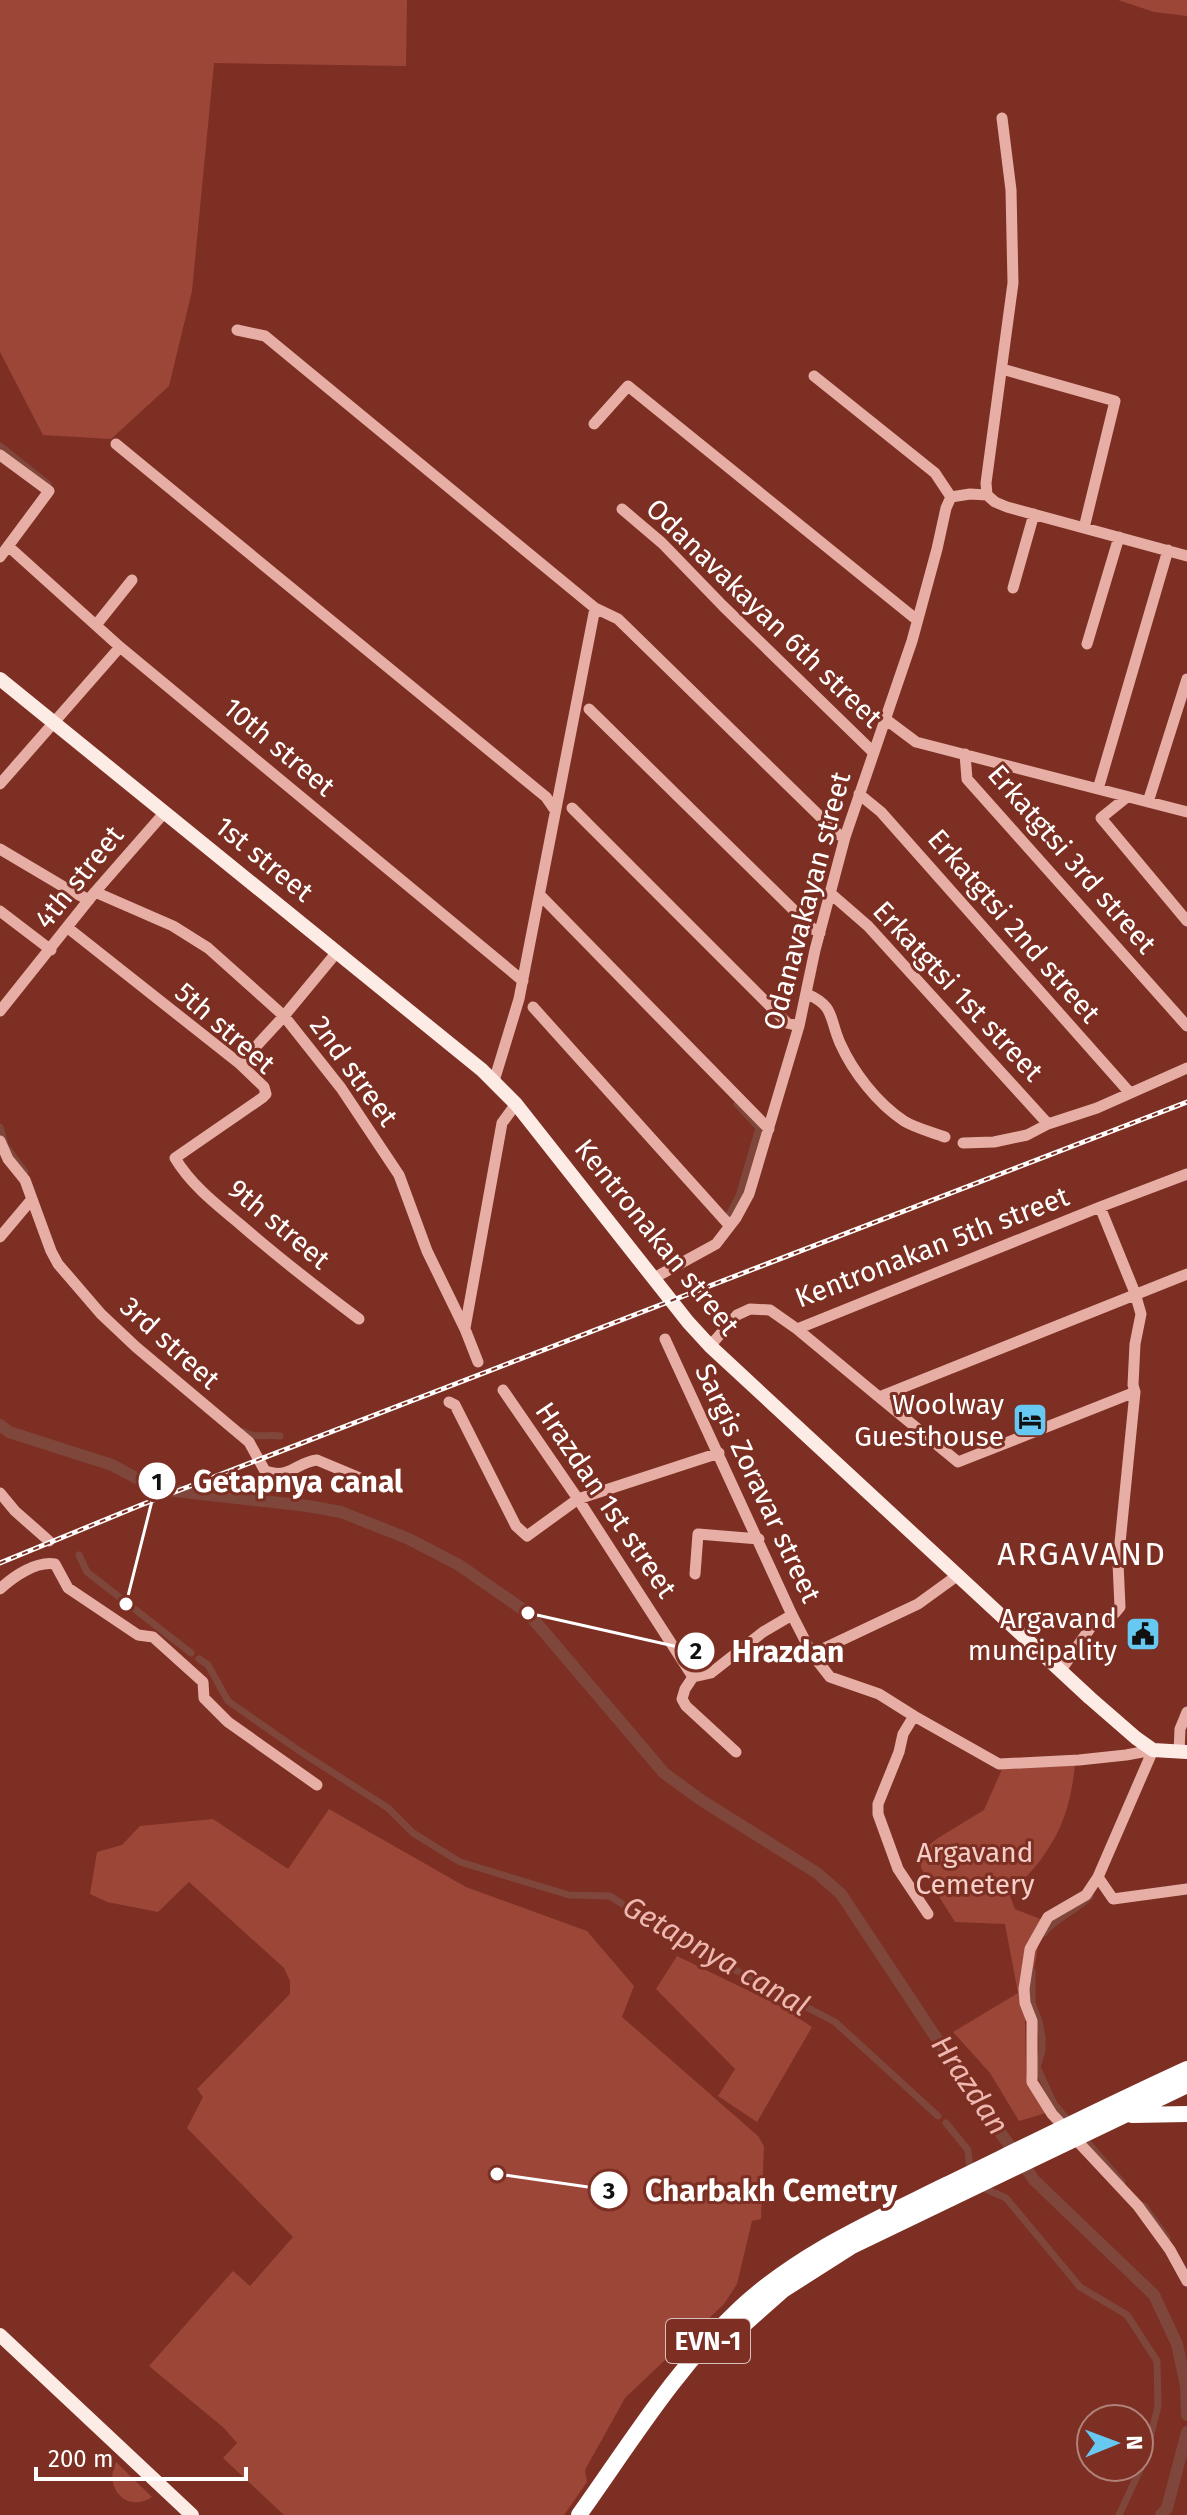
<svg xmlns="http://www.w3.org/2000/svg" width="1187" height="2515" font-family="'Fira Sans',sans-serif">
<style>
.green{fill:#9c4638}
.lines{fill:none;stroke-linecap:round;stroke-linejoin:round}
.canal{stroke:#7f463c;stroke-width:7}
.river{stroke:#7f463c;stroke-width:12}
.minor{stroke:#e6aea5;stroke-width:11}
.major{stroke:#fdebe6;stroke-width:14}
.highway{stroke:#fff;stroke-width:16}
.rail-casing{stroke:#fff;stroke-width:5}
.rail{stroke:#7c2f22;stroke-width:2;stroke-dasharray:6;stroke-linecap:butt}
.labels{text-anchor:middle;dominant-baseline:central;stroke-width:6;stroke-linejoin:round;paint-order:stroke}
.shield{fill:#7c2f22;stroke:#d8c1bd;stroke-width:2}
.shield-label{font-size:26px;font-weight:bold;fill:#fff}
.street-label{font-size:28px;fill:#fff;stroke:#7c2f22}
.poi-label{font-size:28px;fill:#fff;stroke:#7c2f22;text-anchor:end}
.park-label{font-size:28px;fill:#f5cec8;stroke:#7c2f22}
.water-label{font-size:30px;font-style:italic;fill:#eeb8b0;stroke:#7c2f22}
.quarter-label{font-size:32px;letter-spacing:2px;fill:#fff;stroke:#7c2f22}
.leader{fill:none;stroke:#fff;stroke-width:3}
.callout-dot{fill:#fff;stroke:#7c2f22;stroke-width:3}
.mark-label{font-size:24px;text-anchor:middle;font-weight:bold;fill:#111}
.callout-label{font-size:30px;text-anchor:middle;font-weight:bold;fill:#fff;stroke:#7c2f22;stroke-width:6;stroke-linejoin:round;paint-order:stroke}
</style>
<rect width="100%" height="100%" fill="#7c2f22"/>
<path class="green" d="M0 0H407L406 66 214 63 192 291 169 386 111 439 43 435 0 352Z
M1118 0H1187V16L1154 12Z
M1075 1764C1072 1796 1065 1825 1046 1852 1036 1868 1021 1881 1010 1896L1015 1909 1043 1920 1025 2017 1026 2073 1029 2086 1046 2113 1019 2121 990 2073 953 2032 1018 1993 1005 1924 955 1922 921 1868V1857L928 1846 938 1838 984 1810 1002 1769Z
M329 1809 466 1887 587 1931 634 1986 622 2017 758 2136 764 2146 761 2219 752 2221 737 2284 724 2304 625 2398 585 2470 587 2482 564 2515H284L223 2458 237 2443 224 2428 149 2366 233 2271 250 2286 293 2237 187 2128 203 2097 197 2089 290 1994V1981L284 1968 189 1882 158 1912 107 1902 90 1894 97 1852 122 1845 140 1826 213 1819 288 1869Z
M677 1956 782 2007 812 2027 757 2122 718 2096 735 2069 656 1989Z
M116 2462 152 2497C127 2514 103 2487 116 2462Z"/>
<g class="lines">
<path class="canal" d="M0 446 48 484
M0 1127 5 1145 25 1172
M729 1215 739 1196 759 1128 737 1104
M244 1432C256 1439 267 1434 280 1436
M79 1555 87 1572 191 1653
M199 1659 208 1665 228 1701 301 1752 388 1808 413 1833 460 1862 569 1895 610 1896 676 1939 835 2022 938 2116
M1044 1933C1057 1917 1076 1911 1090 1896
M1032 1971V2003L1039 2022 1042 2037V2051L1037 2067 1054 2104 1072 2125
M946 2123 968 2150 970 2171
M1083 2137 1122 2182
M981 2187 1006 2198 1080 2287 1127 2315 1157 2361 1158 2406 1145 2459 1119 2515
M1144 2206 1167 2238"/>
<path class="river" d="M0 1425 9 1432 112 1465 157 1489 308 1506 341 1512 409 1539 459 1565 528 1613 664 1773 701 1800 817 1873 841 1894 984 2110 1035 2181 1154 2295 1177 2344 1186 2386 1187 2415
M1161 2515 1167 2508 1187 2432"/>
<path class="minor" d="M237 330 265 336 595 608 618 619 839 835 845 837
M1002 369 1115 401 1084 528
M814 376 935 473 951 497
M594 424 628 386 917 620
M116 444 546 797 555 810
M0 455 49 491 0 557
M987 495 986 483 1013 283 1011 190 1002 118
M987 495 995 502 1007 507 1187 556
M951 497 970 494 987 495
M622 509 662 543 723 606 873 752
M8 546 120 647 523 981
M1013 588 1034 514
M96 625 132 580
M1087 644 1119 537
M589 709 813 929 820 933
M884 718 916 742 1187 812
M965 754 967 779 1187 1026
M0 784 120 647
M1098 789 1168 550
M859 794 881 812 1130 1093
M1127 797 1101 818 1187 921
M1148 802 1187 679
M572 808 787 1023 799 1026
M0 849 64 887 89 900
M95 892 173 926 208 948 284 1016 341 1088 399 1175 427 1251 465 1329 478 1362
M830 893 868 926 1048 1124
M541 896 769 1129
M0 911 51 950
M68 928 240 1064 264 1087 266 1094 262 1098 175 1158C191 1185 217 1205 241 1225 279 1258 319 1289 359 1319
M807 994C835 1006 829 1018 840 1043 853 1072 877 1103 904 1121 915 1128 932 1132 945 1137
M533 1007 730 1226
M0 1011 95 892 165 812
M240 1064 284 1016 337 952
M494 1081 519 999 595 608
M0 1141 8 1159 25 1180 51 1251 58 1264 101 1314 136 1347 249 1442 265 1471C290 1480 296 1462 317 1460L360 1478 368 1487
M963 1143 994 1142 1027 1135 1048 1124 1097 1108 1187 1068
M0 1237 32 1199
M654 1278 716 1244 736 1218 749 1194 799 1026 815 950 845 837 912 641 937 549 946 508 951 497
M465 1328 502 1123 516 1104
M797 1329 1100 1207 1187 1174
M665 1339 792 1615 812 1654 830 1677 879 1694 914 1716 999 1764 1079 1760 1126 1755 1153 1750
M710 1346 737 1315 750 1309 770 1310 797 1329 879 1397 1187 1274
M503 1390 578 1499 693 1677
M879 1397 958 1462 1135 1392
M449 1402 455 1405 516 1526 527 1536 578 1499 719 1453
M0 1493 15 1511 49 1541
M695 1574 698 1534 759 1539
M0 1589C14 1576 36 1561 55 1564L68 1588 138 1635 153 1637 203 1682 204 1698 228 1722 317 1785
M812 1654 918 1604 958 1575
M1061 1670 1093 1624 1115 1613 1120 1607 1118 1563 1135 1392 1133 1385 1135 1344 1141 1314 1135 1293 1100 1207
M914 1716 903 1734 899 1752 878 1804V1814L898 1869 928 1914
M1153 1750 1098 1877 1086 1895 1048 1917 1030 1949 1024 1989 1025 2003 1032 2021V2082L1052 2114 1138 2206 1170 2250 1187 2281
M736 1752 686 1706 682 1699 685 1689 693 1677 711 1673 763 1632 792 1615
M1179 1752 1180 1729 1187 1712
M1098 1877 1113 1899 1187 1889"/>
<path class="major" d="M0 679 482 1070 516 1104 688 1322 710 1346 1090 1698 1136 1738 1153 1750 1187 1752
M0 2335 192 2515"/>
<path class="highway" d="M1132 2115 1187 2114
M711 2354 783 2290 852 2246 1187 2085
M579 2515C629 2445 676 2368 739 2309 799 2253 873 2221 946 2185 1026 2146 1106 2106 1187 2069"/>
<g class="rail-casing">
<path id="rail" d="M0 1563 141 1505 1187 1102"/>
</g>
<use href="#rail" class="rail"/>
</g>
<defs>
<g id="hotel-square" transform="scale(1.8)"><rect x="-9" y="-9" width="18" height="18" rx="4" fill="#67c8f2" stroke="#7c2f22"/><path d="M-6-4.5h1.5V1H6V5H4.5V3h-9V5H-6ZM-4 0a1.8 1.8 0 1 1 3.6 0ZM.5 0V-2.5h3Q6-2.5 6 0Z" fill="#111"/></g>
<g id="civic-square" transform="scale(1.8)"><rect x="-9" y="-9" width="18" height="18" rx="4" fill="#67c8f2" stroke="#7c2f22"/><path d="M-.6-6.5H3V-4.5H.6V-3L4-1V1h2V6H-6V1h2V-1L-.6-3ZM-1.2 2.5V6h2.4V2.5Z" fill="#111"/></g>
</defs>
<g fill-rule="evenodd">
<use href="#hotel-square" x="1030" y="1420"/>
<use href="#civic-square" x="1143" y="1634"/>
</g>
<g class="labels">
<rect class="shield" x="666" y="2319" width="84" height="44" rx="6"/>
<g class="shield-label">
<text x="708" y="2341">EVN-1</text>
</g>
<g class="street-label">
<text transform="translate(764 613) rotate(44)">Odanavakayan 6th street</text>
<text transform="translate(279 747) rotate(40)">10th street</text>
<text transform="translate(264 859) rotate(39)">1st street</text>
<text transform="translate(1072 859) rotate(49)">Erkatgtsi 3rd street</text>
<text transform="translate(79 877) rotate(-51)">4th street</text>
<text transform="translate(807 901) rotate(-75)">Odanavakayan street</text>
<text transform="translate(1014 926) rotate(49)">Erkatgtsi 2nd street</text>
<text transform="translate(958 991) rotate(47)">Erkatgtsi 1st street</text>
<text transform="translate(225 1028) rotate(41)">5th street</text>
<text transform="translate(354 1071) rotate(54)">2nd street</text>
<text transform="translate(279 1224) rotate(40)">9th street</text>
<text transform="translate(657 1237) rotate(51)">Kentronakan street</text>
<text transform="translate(932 1247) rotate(-21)">Kentronakan 5th street</text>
<text transform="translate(170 1343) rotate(42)">3rd street</text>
<text transform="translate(758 1483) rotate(65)">Sargis Zoravar street</text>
<text transform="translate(606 1500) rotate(56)">Hrazdan 1st street</text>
</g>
<g class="poi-label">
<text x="1004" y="1404">Woolway<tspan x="1004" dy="32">Guesthouse</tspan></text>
<text x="1117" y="1618">Argavand<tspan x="1117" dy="32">muncipality</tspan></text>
</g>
<g class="park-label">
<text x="975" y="1852">Argavand<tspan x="975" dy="32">Cemetery</tspan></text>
</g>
<g class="water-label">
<text transform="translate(716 1956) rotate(30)">Getapnya canal</text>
<text transform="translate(970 2085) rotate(56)">Hrazdan</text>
</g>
<g class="quarter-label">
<text x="1082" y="1554">ARGAVAND</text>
</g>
</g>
<path class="leader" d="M126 1604L157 1481M528 1613L696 1651M497 2174L609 2190"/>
<g class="callout-dot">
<circle cx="126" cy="1604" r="8"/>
<circle cx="528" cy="1613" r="8"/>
<circle cx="497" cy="2174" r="8"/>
<circle cx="157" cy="1481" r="20"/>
<circle cx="696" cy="1651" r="20"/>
<circle cx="609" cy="2190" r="20"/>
</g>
<g class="mark-label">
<text x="157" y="1490">1</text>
<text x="696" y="1659">2</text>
<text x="609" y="2199">3</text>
</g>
<g class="callout-label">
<text x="298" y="1492">Getapnya canal</text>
<text x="788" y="1662">Hrazdan</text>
<text x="771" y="2201">Charbakh Cemetry</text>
</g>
<g transform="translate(1115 2443) rotate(89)"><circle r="38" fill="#7c2f22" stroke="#b0827a" stroke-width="2"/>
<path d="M0-6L14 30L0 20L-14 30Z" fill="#67c8f2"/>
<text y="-12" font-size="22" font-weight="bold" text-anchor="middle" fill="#ffffff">N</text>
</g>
<path d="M36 2467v12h210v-12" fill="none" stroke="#ffffff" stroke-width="4"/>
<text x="48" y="2467" font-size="24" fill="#ffffff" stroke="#7c2f22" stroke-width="6" paint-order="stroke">200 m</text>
</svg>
